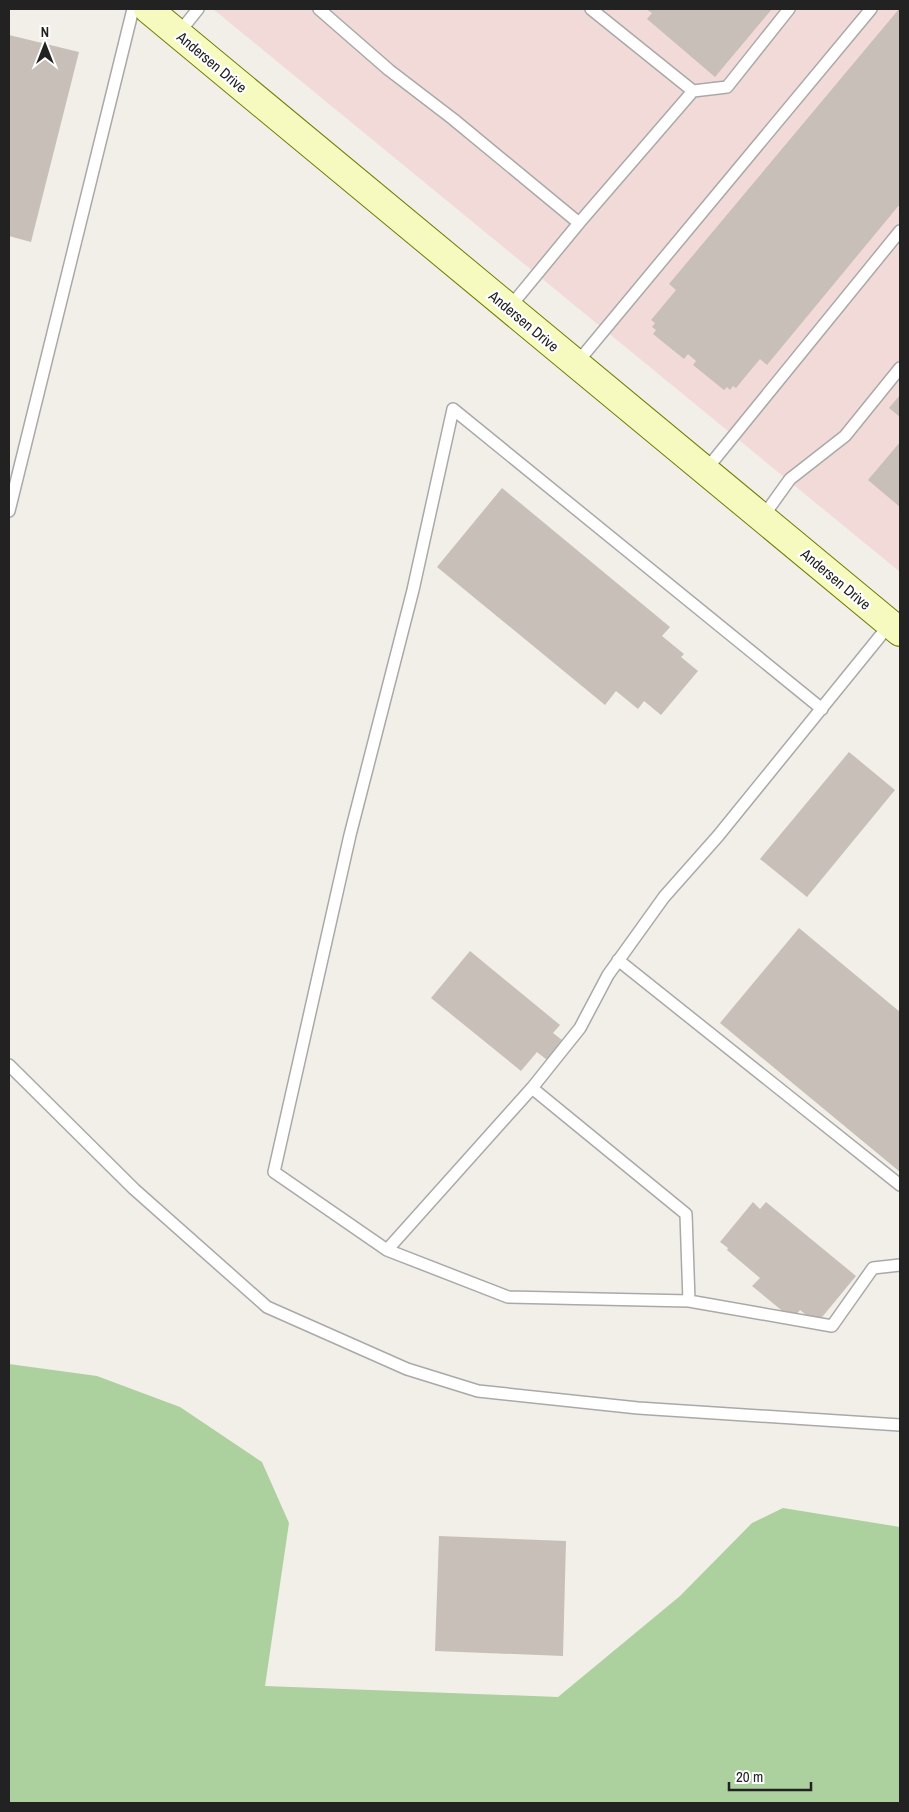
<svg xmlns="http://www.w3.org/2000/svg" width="909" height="1812" font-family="'Archivo Narrow',sans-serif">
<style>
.commercial{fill:#f2dad9}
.forest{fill:#add19e}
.building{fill:#c7bfb8}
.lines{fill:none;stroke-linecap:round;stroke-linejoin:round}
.service-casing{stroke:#a9a9a9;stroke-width:14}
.secondary-casing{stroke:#707d05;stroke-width:30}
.service{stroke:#fff;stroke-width:11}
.secondary{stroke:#f7fabf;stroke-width:28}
.labels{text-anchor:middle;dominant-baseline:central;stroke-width:4.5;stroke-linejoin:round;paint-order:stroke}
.street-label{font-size:15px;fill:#222;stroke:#fff}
</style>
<rect width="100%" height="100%" fill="#f2efe9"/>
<path class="commercial" d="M213 9H900V572Z"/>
<path class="forest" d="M9 1364 97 1376 180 1407 262 1462 289 1523 265 1686 558 1697 680 1596 752 1523 783 1508 900 1527V1803H9Z"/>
<path class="building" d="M646 9H772L715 77 647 19 652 13Z
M899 9 900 204 767 365 760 359 736 388 733 386 730 390 727 387 724 390 693 365 696 361 688 354 684 359 653 334 656 330 652 327 655 323 651 320 676 290 669 284Z
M9 35 79 52 31 242 9 236Z
M900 395V417L889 408Z
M900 442V507L868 480Z
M502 488 670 627 662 636 684 654 681 657 698 671 661 715 644 701 638 709 616 691 605 705 437 567Z
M849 752 895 790 807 897 760 859Z
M799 928 900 1012V1172L720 1023Z
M470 951 560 1025 553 1033 562 1040 547 1060 537 1052 521 1071 431 998Z
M753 1202 760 1209 766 1202 856 1276 818 1322H815L800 1310 793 1319 791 1318 752 1286 760 1278 727 1250 728 1248 720 1242Z
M439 1536 566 1541 563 1656 435 1651Z"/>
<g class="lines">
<g class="service-casing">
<path id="service" d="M319 9 389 70 453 119 579 223
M591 9 693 91
M178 34 198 9
M509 308 579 223 693 91 727 87 789 9
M576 364 871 9
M705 471 900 231
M9 511 133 9
M762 518 790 479 845 436 900 368
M822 709 453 409 413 590 350 835 274 1172 387 1250 532 1088 580 1028 608 975 664 897 718 836 890 624
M618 960 900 1185
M9 1065 134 1189 267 1307 407 1369 478 1391 638 1408 900 1425
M387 1250 508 1297 689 1301 686 1214 532 1088
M689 1301 832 1326 873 1268 900 1265"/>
</g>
<g class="secondary-casing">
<path id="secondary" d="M148 9 900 632"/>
</g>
<use href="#service" class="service"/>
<use href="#secondary" class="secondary"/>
</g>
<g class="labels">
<g class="street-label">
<text transform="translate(212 62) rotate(40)">Andersen Drive</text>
<text transform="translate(524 321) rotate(40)">Andersen Drive</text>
<text transform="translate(836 579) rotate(40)">Andersen Drive</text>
</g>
</g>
<rect width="909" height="1812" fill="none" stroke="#222222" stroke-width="20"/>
<g transform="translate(45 45)" stroke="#ffffff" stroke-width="4" paint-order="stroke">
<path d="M0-4L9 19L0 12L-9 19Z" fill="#222222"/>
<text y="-8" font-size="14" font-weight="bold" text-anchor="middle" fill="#222222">N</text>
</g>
<path d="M729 1782v8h82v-8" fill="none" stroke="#222222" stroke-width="2.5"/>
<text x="736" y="1782" font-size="15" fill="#222222" stroke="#ffffff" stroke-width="4" paint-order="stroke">20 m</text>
</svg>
